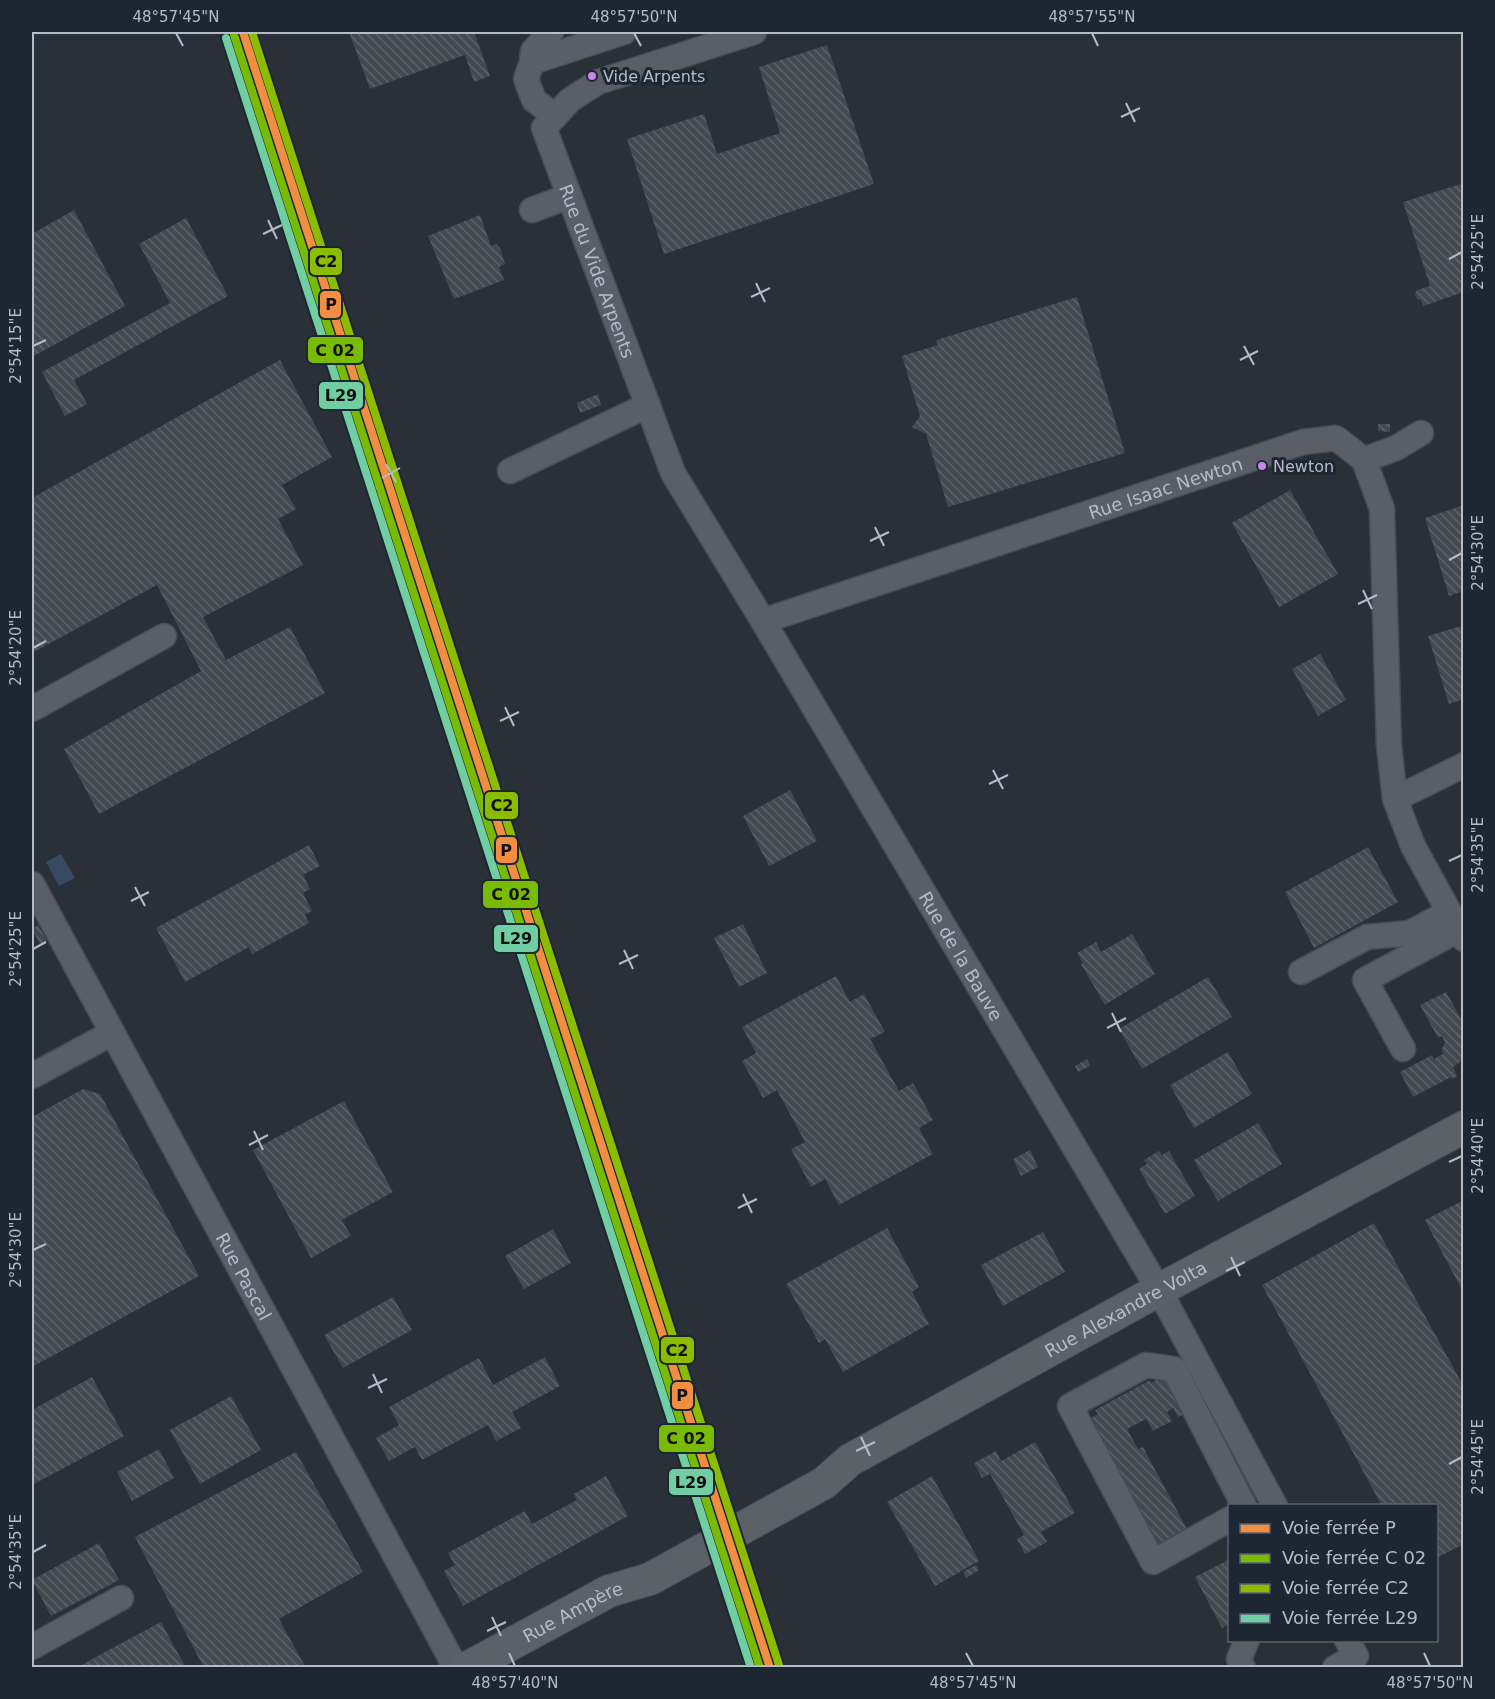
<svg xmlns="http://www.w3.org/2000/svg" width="1495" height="1699" font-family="'DejaVu Sans',sans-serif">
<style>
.water{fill:#384963}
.building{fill:url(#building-back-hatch)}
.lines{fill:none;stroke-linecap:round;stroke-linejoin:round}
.minor-casing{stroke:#484c53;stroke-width:27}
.major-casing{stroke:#484c55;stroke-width:34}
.minor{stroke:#5a5e66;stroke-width:24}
.major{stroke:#5c6168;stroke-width:32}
.rail-1-casing{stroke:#1d2633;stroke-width:12}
.rail-2-casing{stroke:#1d2633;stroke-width:12}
.rail-3-casing{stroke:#1d2633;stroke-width:12}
.rail-4-casing{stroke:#1d2633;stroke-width:12}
.rail-1{stroke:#f28e42;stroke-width:8}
.rail-2{stroke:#79bb02;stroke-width:8}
.rail-3{stroke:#8cbc00;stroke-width:8}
.rail-4{stroke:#71cea3;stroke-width:8}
.ticks{fill:none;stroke:#b4bcc9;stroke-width:2}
.bus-dot{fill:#c787e3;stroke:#1d2633;stroke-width:2}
.labels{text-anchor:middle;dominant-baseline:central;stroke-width:6;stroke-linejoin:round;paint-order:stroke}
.bus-label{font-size:16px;fill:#b4bcc9;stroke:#1d2633;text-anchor:start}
.street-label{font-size:18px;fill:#b4bcc9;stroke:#1d2633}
.line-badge{stroke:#1d2633;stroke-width:2}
.pale-badge-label{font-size:16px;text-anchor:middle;font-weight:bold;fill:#111}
.neatline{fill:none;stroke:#b4bcc9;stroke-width:2}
.ticks-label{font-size:15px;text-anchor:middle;fill:#b4bcc9}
</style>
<defs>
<pattern id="building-back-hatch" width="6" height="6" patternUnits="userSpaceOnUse" patternTransform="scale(1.5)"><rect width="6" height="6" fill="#444950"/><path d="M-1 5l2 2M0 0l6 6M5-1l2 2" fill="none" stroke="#5d6168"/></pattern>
</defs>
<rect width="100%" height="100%" fill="#2a3038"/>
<path class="water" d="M61 854 75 878 59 886 46 862Z"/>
<path class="building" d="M349 32H474L490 76 474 82 465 55 370 89Z
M827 45 874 184 664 254 627 139 704 114 717 154 780 133 759 67Z
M1464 183V292L1423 306 1421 300 1417 299 1415 294 1417 290 1430 286 1403 202Z
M74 210 125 306 32 357V234Z
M480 215 491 246 496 244 500 248 505 264 499 267 504 280 454 299 428 236Z
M186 218 228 296 74 380 87 404 65 416 42 372 170 303 139 244Z
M1077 297 1125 453 948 507 926 434 912 427 920 416 902 356 938 345 936 340Z
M280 360 332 457 282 485 296 509 278 519 303 565 203 617 226 660 290 627 325 693 99 814 64 749 201 671 157 585 32 653V498Z
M598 394 601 405 580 413 577 403Z
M1378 424H1390V432L1378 431Z
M1290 490 1338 574 1279 607 1232 523Z
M1464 505V591L1449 596 1425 518Z
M1464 625V699L1449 704 1428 636Z
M1320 654 1346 700 1318 716 1292 669Z
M790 790 817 841 769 866 743 816Z
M309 845 320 866 303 875 310 889 303 893 312 911 305 915 309 923 252 954 249 947 185 982 156 928Z
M1368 847 1398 902 1314 948 1285 892Z
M743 924 767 973 739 987 714 938Z
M38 925 47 941 40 944 32 929Z
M1132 934 1155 974 1105 1005 1081 964 1083 963 1077 953 1096 942 1101 952Z
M836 976 850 1002 864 994 885 1032 870 1039 899 1091 913 1083 933 1120 919 1128 933 1154 839 1205 825 1179 811 1187 791 1149 805 1142 777 1090 763 1098 742 1061 756 1053 742 1027Z
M1208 977 1232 1017 1142 1069 1119 1029Z
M1446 992 1464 1024V1038L1462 1039 1464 1043V1057L1459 1063 1453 1067 1457 1076 1452 1079 1451 1077 1413 1097 1400 1072 1432 1055 1434 1059 1443 1054 1442 1049 1445 1043 1442 1036 1438 1038 1420 1005Z
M1228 1052 1252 1094 1194 1128 1170 1085Z
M1087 1059 1090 1066 1078 1072 1075 1066Z
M83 1089 100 1094 199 1276 32 1367V1117Z
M344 1101 393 1192 342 1220 351 1236 311 1258 253 1150Z
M1258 1123 1282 1164 1218 1201 1194 1160Z
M1030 1150 1038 1167 1021 1176 1013 1159Z
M1159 1151 1162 1155 1169 1151 1195 1196 1165 1214 1139 1169 1147 1164 1144 1160Z
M1464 1200V1294L1425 1220Z
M1374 1223 1464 1387V1544L1436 1558V1506H1382L1262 1285Z
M887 1228 919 1287 912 1292 929 1324 843 1372 825 1339 819 1343 786 1284Z
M553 1229 571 1263 524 1289 505 1256Z
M1043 1232 1065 1272 1003 1306 981 1265Z
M393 1297 412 1330 343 1368 324 1335Z
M545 1357 560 1386 512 1412 521 1428 496 1441 488 1425 422 1460 415 1447 389 1461 376 1438 399 1425 389 1407 479 1358 493 1385Z
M1172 1371 1193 1410 1178 1417 1173 1408 1167 1412 1172 1421 1153 1431 1146 1419 1127 1429 1138 1449 1143 1447 1188 1531 1160 1546 1101 1441 1103 1440 1091 1418 1098 1414 1095 1410 1150 1380 1151 1383Z
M92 1377 124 1436 32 1485V1410Z
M231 1396 261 1450 200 1484 170 1430Z
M1035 1442 1075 1513 1041 1532 1047 1542 1025 1554 1017 1539 1024 1535 990 1474 982 1478 974 1463 996 1451 1001 1461Z
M159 1449 174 1478 132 1501 117 1472Z
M296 1452 363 1572 279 1619 306 1668H204L135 1537Z
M606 1476 628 1516 463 1606 444 1571 455 1565 448 1553 525 1511 532 1524 577 1500 574 1494Z
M932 1476 979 1561 935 1586 887 1502Z
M99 1543 119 1580 51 1616 32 1580Z
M1230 1559V1624L1222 1628 1195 1577Z
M976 1565 979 1570 966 1578 963 1572Z
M161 1622 186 1668H76L127 1640Z"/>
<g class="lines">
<g class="minor-casing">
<g id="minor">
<path d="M551 32 533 51 532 62 526 79 534 100 555 116"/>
<path id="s1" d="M754 32 598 82 570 100 544 128 673 473 763 621 1159 1290 1275 1506"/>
<path d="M532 62 624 32"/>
<path d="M532 210 569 196"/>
<path d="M1364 460 1396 448 1421 433"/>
<path d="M510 471 648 405"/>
<path id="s2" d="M763 621 1303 442 1336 438 1364 460 1382 509 1389 746 1395 799 1413 846 1464 939"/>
<path d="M32 709 164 636"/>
<path d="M1395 799 1464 765"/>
<path id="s3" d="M32 884 456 1668"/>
<path d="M1301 972 1367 937 1410 933 1449 912"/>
<path d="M1403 1049 1365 980 1458 930"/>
<path d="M32 1076 112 1033"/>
<path d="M1230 1519 1153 1562 1070 1406 1146 1365 1174 1369 1244 1506"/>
<path d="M32 1647 121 1598"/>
<path d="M1243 1668 1239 1659 1247 1640"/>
<path d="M1335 1668 1356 1656 1347 1640"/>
</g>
</g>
<g class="major-casing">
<g id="major">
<path id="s4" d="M467 1668 609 1591 650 1579 824 1483 850 1460 1159 1290 1464 1127"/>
</g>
</g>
<use href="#minor" class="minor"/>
<use href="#major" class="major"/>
<g class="rail-1-casing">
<path id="rail-1" d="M243 32 770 1668"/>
</g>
<g class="rail-2-casing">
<path id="rail-2" d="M234 35 760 1668"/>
</g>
<g class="rail-3-casing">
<path id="rail-3" d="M252 32 779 1665"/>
</g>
<g class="rail-4-casing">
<path id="rail-4" d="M226 38 751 1668"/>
</g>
<use href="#rail-1" class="rail-1"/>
<use href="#rail-2" class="rail-2"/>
<use href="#rail-3" class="rail-3"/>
<use href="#rail-4" class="rail-4"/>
</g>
<path class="ticks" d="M176 33 183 46M634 33 641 46M1092 33 1098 46M1126 103 1135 122M1121 117 1140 108M268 220 277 239M263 234 282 225M1449 259 1462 252M756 283 765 302M751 297 770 288M33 346 46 340M1244 346 1254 365M1240 360 1258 351M386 464 396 482M382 478 400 468M875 527 884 546M870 541 889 532M1449 560 1462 553M1363 590 1372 609M1358 604 1377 595M33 648 46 641M505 707 514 726M500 721 519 712M993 770 1003 789M989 784 1008 775M1449 861 1462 855M135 887 145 906M131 901 149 892M33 949 46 942M624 950 633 969M619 964 638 955M1112 1013 1121 1032M1107 1028 1126 1018M254 1131 263 1150M249 1145 268 1135M1449 1162 1462 1156M743 1194 752 1213M738 1208 757 1199M33 1250 46 1244M1231 1257 1240 1276M1226 1271 1245 1262M373 1374 382 1393M368 1388 387 1379M861 1437 870 1456M856 1451 875 1442M1449 1464 1462 1457M33 1552 46 1545M492 1617 501 1636M487 1631 506 1622M509 1653 515 1666M966 1653 973 1666M1424 1653 1430 1666"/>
<g class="bus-dot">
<circle cx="592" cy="76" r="5"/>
<circle cx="1262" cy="466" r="5"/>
</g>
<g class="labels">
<g class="bus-label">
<text x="603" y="76">Vide Arpents</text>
<text x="1273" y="466">Newton</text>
</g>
<g class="street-label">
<text stroke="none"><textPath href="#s1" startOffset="388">Rue du Vide Arpents</textPath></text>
<text stroke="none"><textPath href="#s2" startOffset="424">Rue Isaac Newton</textPath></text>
<text stroke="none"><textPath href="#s1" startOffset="1166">Rue de la Bauve</textPath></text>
<text stroke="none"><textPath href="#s3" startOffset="446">Rue Pascal</textPath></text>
<text stroke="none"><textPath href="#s4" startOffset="752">Rue Alexandre Volta</textPath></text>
<text stroke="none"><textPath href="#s4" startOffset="120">Rue Ampère</textPath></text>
</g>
</g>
<g class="line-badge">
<rect x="309" y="247" width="34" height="29" rx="6" fill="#8cbc00"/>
<rect x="319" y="290" width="23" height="29" rx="6" fill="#f28e42"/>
<rect x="307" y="336" width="57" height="28" rx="6" fill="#79bb02"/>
<rect x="318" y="381" width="46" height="29" rx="6" fill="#71cea3"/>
<rect x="484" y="791" width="35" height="29" rx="6" fill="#8cbc00"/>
<rect x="495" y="836" width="23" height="28" rx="6" fill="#f28e42"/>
<rect x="482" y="880" width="57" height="29" rx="6" fill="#79bb02"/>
<rect x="493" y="924" width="46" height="29" rx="6" fill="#71cea3"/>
<rect x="660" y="1336" width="35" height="28" rx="6" fill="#8cbc00"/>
<rect x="671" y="1381" width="23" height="29" rx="6" fill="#f28e42"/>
<rect x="658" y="1424" width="57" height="29" rx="6" fill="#79bb02"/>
<rect x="668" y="1468" width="46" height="28" rx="6" fill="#71cea3"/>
</g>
<g class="pale-badge-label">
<text x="326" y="267">C2</text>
<text x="331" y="310">P</text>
<text x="335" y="356">C 02</text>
<text x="341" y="401">L29</text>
<text x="502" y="811">C2</text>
<text x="506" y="856">P</text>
<text x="511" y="900">C 02</text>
<text x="516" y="944">L29</text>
<text x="677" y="1356">C2</text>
<text x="682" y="1401">P</text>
<text x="686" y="1444">C 02</text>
<text x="691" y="1488">L29</text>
</g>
<rect width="1495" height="1699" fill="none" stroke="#1d2633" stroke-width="66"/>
<rect x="1228" y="1504" width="210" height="138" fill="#1d2633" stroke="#59626f" stroke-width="1.5"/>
<rect x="1240" y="1524" width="30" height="9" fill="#f28e42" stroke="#59626f" stroke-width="1.5"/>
<text x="1282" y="1534" font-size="18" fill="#b4bcc9">Voie ferrée P</text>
<rect x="1240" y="1554" width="30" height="9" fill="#79bb02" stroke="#59626f" stroke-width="1.5"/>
<text x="1282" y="1564" font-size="18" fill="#b4bcc9">Voie ferrée C 02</text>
<rect x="1240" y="1584" width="30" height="9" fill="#8cbc00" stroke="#59626f" stroke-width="1.5"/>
<text x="1282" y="1594" font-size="18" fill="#b4bcc9">Voie ferrée C2</text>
<rect x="1240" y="1614" width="30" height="9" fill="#71cea3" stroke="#59626f" stroke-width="1.5"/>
<text x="1282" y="1624" font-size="18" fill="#b4bcc9">Voie ferrée L29</text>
<rect x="33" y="33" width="1429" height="1633" class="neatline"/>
<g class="ticks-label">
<text x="176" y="22">48°57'45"N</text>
<text x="634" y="22">48°57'50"N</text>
<text x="1092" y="22">48°57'55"N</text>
<text transform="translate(1478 252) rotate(-90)" y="5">2°54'25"E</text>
<text transform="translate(16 346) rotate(-90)" y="5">2°54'15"E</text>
<text transform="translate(1478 553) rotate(-90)" y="5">2°54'30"E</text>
<text transform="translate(16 648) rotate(-90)" y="5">2°54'20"E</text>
<text transform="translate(1478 855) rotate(-90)" y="5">2°54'35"E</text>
<text transform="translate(16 949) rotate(-90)" y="5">2°54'25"E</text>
<text transform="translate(1478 1156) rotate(-90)" y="5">2°54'40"E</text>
<text transform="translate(16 1250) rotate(-90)" y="5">2°54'30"E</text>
<text transform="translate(1478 1457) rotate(-90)" y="5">2°54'45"E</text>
<text transform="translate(16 1552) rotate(-90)" y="5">2°54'35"E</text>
<text x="515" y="1688">48°57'40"N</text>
<text x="973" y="1688">48°57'45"N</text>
<text x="1430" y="1688">48°57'50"N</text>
</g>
</svg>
